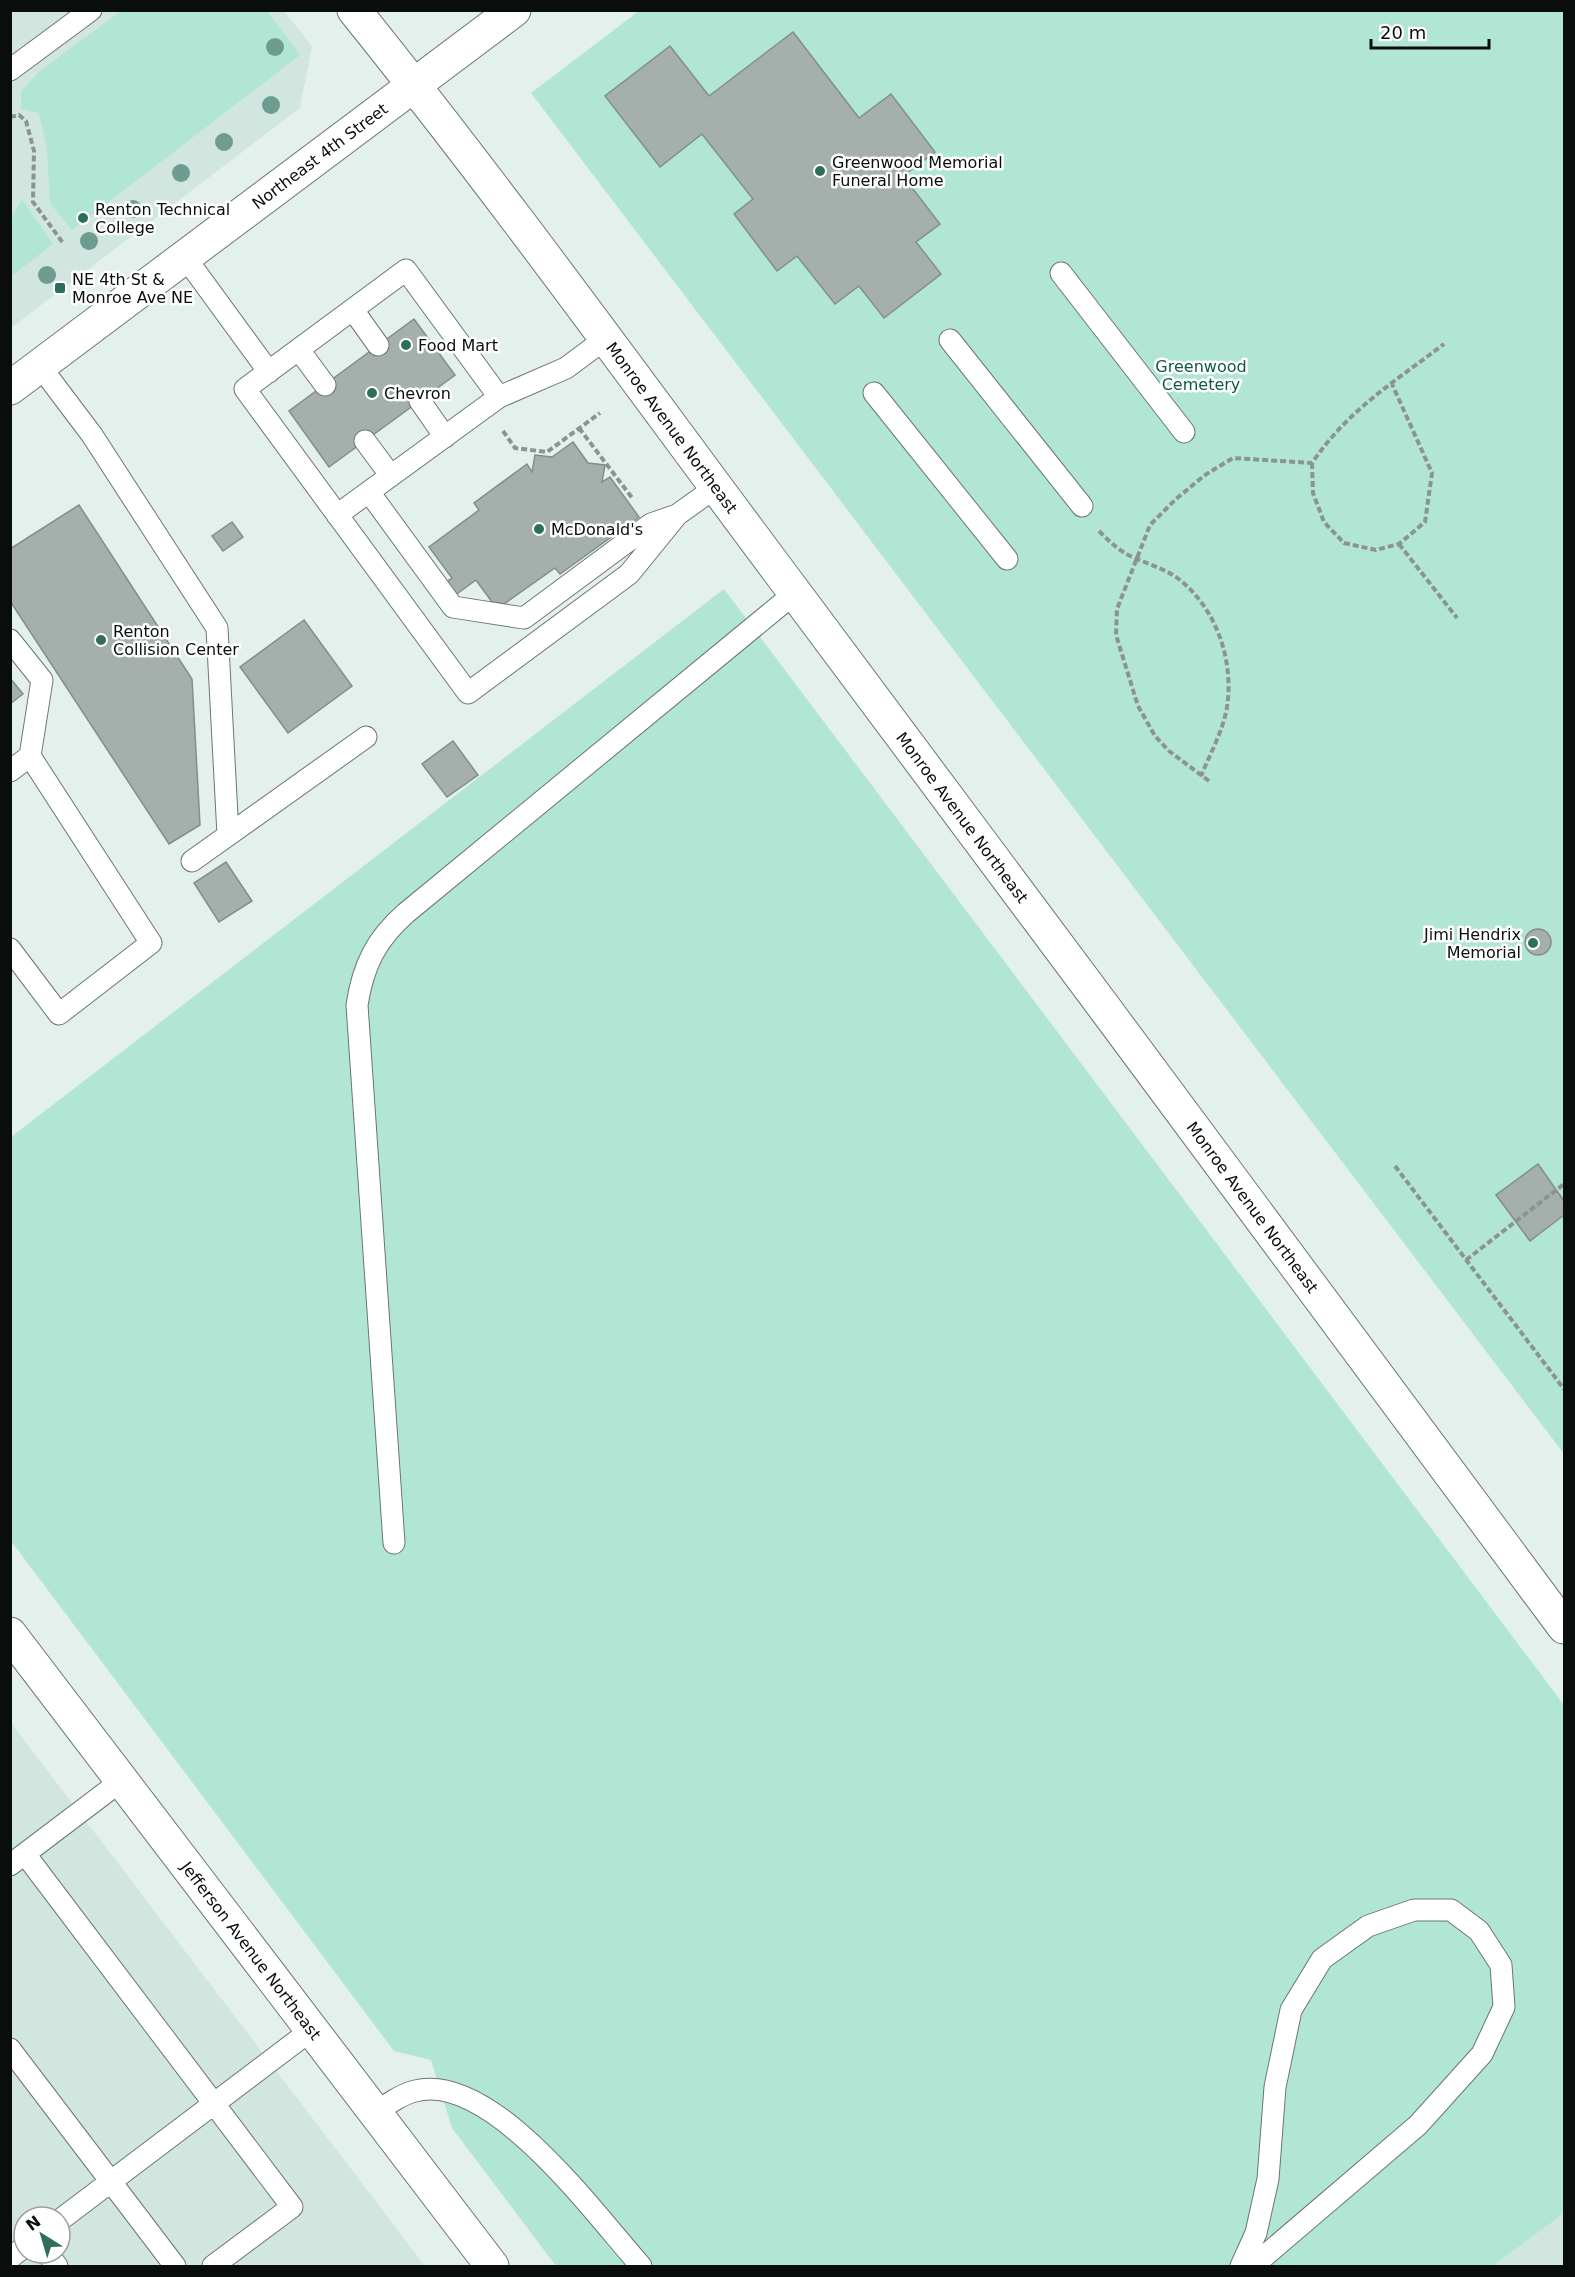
<svg xmlns="http://www.w3.org/2000/svg" width="1575" height="2277" font-family="'DejaVu Sans',sans-serif">
<style>
.built{fill:#d1e6df;fill-rule:evenodd}
.green{fill:#b1e5d4}
.building{fill:#a5b0ac;stroke:#838e8a;stroke-width:1.5}
.lines{fill:none;stroke-linecap:round;stroke-linejoin:round}
.lane-casing{stroke:#6b7672;stroke-width:23}
.street-casing{stroke:#6b7672;stroke-width:35}
.secondary-casing{stroke:#6b7672;stroke-width:35}
.path{stroke:#8b9491;stroke-width:4;stroke-dasharray:6 3;stroke-linecap:butt}
.lane{stroke:#fff;stroke-width:21}
.street{stroke:#fff;stroke-width:33}
.secondary{stroke:#fff;stroke-width:33}
.tree{fill:#6f9c91}
.poi-dot{fill:#2e6e5c;stroke:#fff;stroke-width:2}
.labels{text-anchor:middle;dominant-baseline:central;stroke-width:5;stroke-linejoin:round;paint-order:stroke}
.street-label{font-size:16px;fill:#090d0c;stroke:#fff}
.poi-label{font-size:16px;fill:#090d0c;stroke:#fff;text-anchor:start}
.park-label{font-size:16px;fill:#0f5847;stroke:#fff}
</style>
<rect width="100%" height="100%" fill="#e4f0ec"/>
<path class="built" d="M11 11H284L312 46 300 108 11 328Z
M10 1722 15 1728 425 2266H11ZM24 2217H60V2253H24Z
M1564 2212V2266H1493Z"/>
<path class="green" d="M121 11H267L300 55 72 230 50 203 47 149 39 113 21 109V91L40 71Z
M639 11H1564V1454L531 93Z
M22 199 53 244 11 276V218Z
M724 589 1564 1705V2213L1493 2266H556L452 2128 431 2060 394 2051 11 1541V1137Z"/>
<path class="building" d="M793 32 859 118 891 94 935 152 903 176 940 224 916 242 941 274 884 318 859 286 835 304 797 256 777 271 734 214 753 199 702 134 660 167 605 96 670 46 709 96Z
M414 319 455 375 329 467 289 411Z
M573 442 588 463 605 465 602 482 610 477 639 517 560 574 555 568 504 604 492 602 476 580 454 596 445 583 452 578 429 547 479 510 474 503 527 464 532 472 535 455 552 457Z
M79 505 192 679 200 825 169 844 10 601V549Z
M232 522 243 537 223 551 212 536Z
M304 620 352 686 288 733 240 667Z
M10 678 23 694 10 704Z
M453 741 478 775 447 797 422 764Z
M226 862 252 901 219 922 194 883Z
M1525 942a13 13 0 1 1 26 0a13 13 0 1 1-26 0Z
M1538 1164 1564 1201V1215L1530 1241 1496 1195Z"/>
<g class="lines">
<g class="lane-casing">
<path id="lane" d="M10 70 91 10
M185 257 269 372
M1061 273 1184 432
M353 310 378 345
M950 340 1082 506
M299 350 325 385
M40 366 92 435 217 628 228 835
M874 393 1007 559
M499 397 406 270 245 389 468 693 629 574 677 515 716 487
M420 401 445 437
M365 441 391 476
M369 492 453 607 524 618 651 524 677 515
M337 515 499 397 566 368 605 339
M10 640 42 680 30 756 151 943 59 1014 10 949
M10 771 30 756
M192 861 366 737
M394 1543 357 1005C363 966 376 939 406 913L795 593
M25 1854 292 2207 213 2266
M10 1865 121 1781
M10 2049 175 2266
M376 2113C388 2104 400 2095 415 2091 492 2071 596 2216 641 2266
M60 2220 310 2031
M47 2253 57 2266
M10 2258 24 2247
M1241 2266 1256 2233 1268 2179 1275 2087 1291 2010 1322 1959 1368 1926 1414 1910H1451L1479 1931 1501 1965 1504 2007 1482 2054 1418 2125 1253 2266"/>
</g>
<g class="street-casing">
<g id="street">
<path id="s1" d="M10 1634 492 2266"/>
</g>
</g>
<g class="secondary-casing">
<g id="secondary">
<path id="s2" d="M354 10C507 200 649 398 795 593 1052 937 1309 1282 1564 1627"/>
<path id="s3" d="M10 388 514 10"/>
</g>
</g>
<path class="path" d="M10 117 19 115 26 121 34 151 33 202 63 243
M579 428 633 499
M503 431 515 448 547 452 600 413
M1312 463 1313 493 1324 522 1344 543 1376 550 1399 544 1425 522 1432 473 1392 384
M1099 531C1110 542 1120 552 1135 558 1150 565 1166 569 1180 580 1217 610 1234 661 1227 707 1223 731 1210 754 1201 776
M1399 544 1457 618
M1209 781 1169 751 1155 736 1138 706 1116 635 1117 609 1150 525 1176 499 1205 475 1233 458 1312 463C1349 409 1393 383 1444 344
M1395 1166 1564 1389
M1466 1260 1564 1184"/>
<use href="#lane" class="lane"/>
<use href="#street" class="street"/>
<use href="#secondary" class="secondary"/>
</g>
<g class="tree">
<circle cx="275" cy="47" r="9"/>
<circle cx="271" cy="105" r="9"/>
<circle cx="224" cy="142" r="9"/>
<circle cx="181" cy="173" r="9"/>
<circle cx="133" cy="209" r="9"/>
<circle cx="89" cy="241" r="9"/>
<circle cx="47" cy="275" r="9"/>
</g>
<g class="poi-dot">
<circle cx="820" cy="171" r="6"/>
<circle cx="83" cy="218" r="6"/>
<rect x="54" y="282" width="12" height="12" rx="3"/>
<circle cx="406" cy="345" r="6"/>
<circle cx="372" cy="393" r="6"/>
<circle cx="539" cy="529" r="6"/>
<circle cx="101" cy="640" r="6"/>
<circle cx="1533" cy="943" r="6"/>
</g>
<g class="labels">
<g class="street-label">
<text stroke="none"><textPath href="#s3" startOffset="387">Northeast 4th Street</textPath></text>
<text stroke="none"><textPath href="#s2" startOffset="525">Monroe Avenue Northeast</textPath></text>
<text stroke="none"><textPath href="#s2" startOffset="1011">Monroe Avenue Northeast</textPath></text>
<text stroke="none"><textPath href="#s2" startOffset="1497">Monroe Avenue Northeast</textPath></text>
<text stroke="none"><textPath href="#s1" startOffset="398">Jefferson Avenue Northeast</textPath></text>
</g>
<g class="poi-label">
<text x="832" y="162">Greenwood Memorial<tspan x="832" dy="18">Funeral Home</tspan></text>
<text x="95" y="209">Renton Technical<tspan x="95" dy="18">College</tspan></text>
<text x="72" y="279">NE 4th St &amp;<tspan x="72" dy="18">Monroe Ave NE</tspan></text>
<text x="418" y="345">Food Mart</text>
<text x="384" y="393">Chevron</text>
<text x="551" y="529">McDonald's</text>
<text x="113" y="631">Renton<tspan x="113" dy="18">Collision Center</tspan></text>
<text x="1521" y="934" text-anchor="end">Jimi Hendrix<tspan x="1521" dy="18">Memorial</tspan></text>
</g>
<g class="park-label">
<text x="1201" y="366">Greenwood<tspan x="1201" dy="18">Cemetery</tspan></text>
</g>
</g>
<rect width="1575" height="2277" fill="none" stroke="#090d0c" stroke-width="24"/>
<g transform="translate(42 2235) rotate(323)"><circle r="28" fill="#ffffff" stroke="#9d9e9e" stroke-width="1.5"/>
<path d="M0-4.5L10 22L0 15L-10 22Z" fill="#2e6e5c"/>
<text y="-9" font-size="16" font-weight="bold" text-anchor="middle" fill="#090d0c">N</text>
</g>
<path d="M1371 39v9h118v-9" fill="none" stroke="#090d0c" stroke-width="3"/>
<text x="1380" y="39" font-size="18" fill="#090d0c" stroke="#ffffff" stroke-width="4.5" paint-order="stroke">20 m</text>
</svg>
